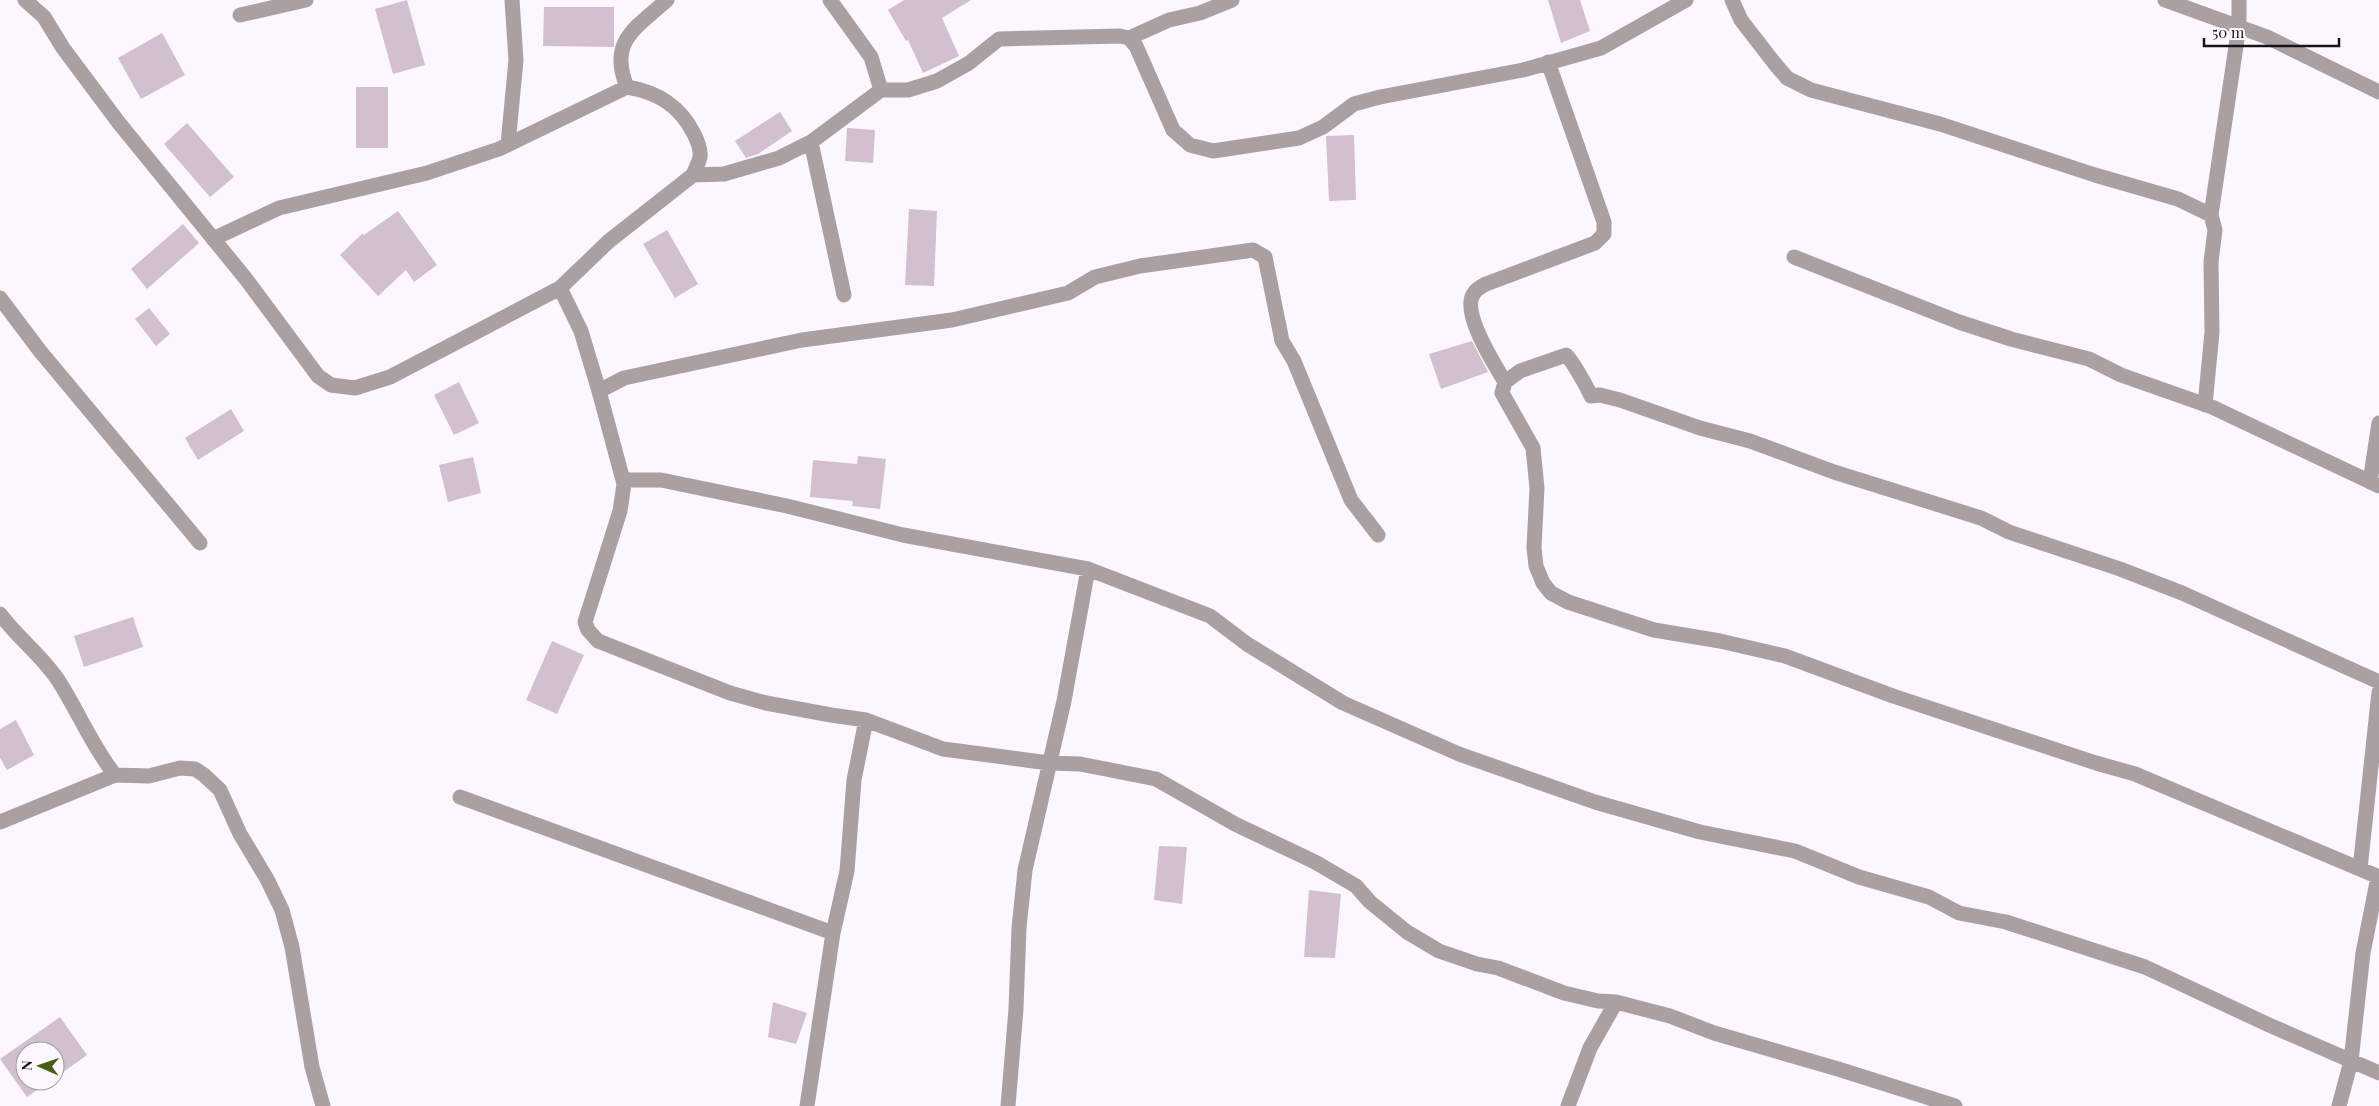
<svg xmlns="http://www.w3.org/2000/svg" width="2379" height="1106" font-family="'Playfair Display',serif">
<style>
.building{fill:#d2c0d0}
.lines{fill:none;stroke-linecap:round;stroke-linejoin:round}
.minor{stroke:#aa9fa1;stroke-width:15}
</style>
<rect width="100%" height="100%" fill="#fcf7fe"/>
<path class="building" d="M407 0 425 65 393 74 375 9Z
M904 0H971L942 18 959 56 923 73 908 40 906 41 888 10Z
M1548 0H1580L1590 31 1561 43Z
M544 7H614V47L543 46Z
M162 33 185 75 141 99 118 58Z
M356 87H388V148H356Z
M780 112 792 131 758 154 746 158 735 141Z
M187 123 234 177 210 197 164 144Z
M847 128 875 130 873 163 845 161Z
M1354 135 1356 200 1329 201 1326 136Z
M909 209 937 211 934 286 905 285Z
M398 211 437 265 414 282 406 270 378 296 340 255 363 233 364 235Z
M183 224 199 243 147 289 131 269Z
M667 230 698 284 675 298 643 244Z
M149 308 170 334 156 346 135 319Z
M1472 341 1488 372 1441 389 1429 354Z
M459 382 479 423 454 435 434 395Z
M231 409 244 431 198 460 185 438Z
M858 456 886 459 880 509 852 506 853 501 810 497 813 460 857 464Z
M473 457 481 493 448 502 439 465Z
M133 617 143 647 84 667 74 636Z
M552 641 584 655 557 714 526 700Z
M16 720 34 755 7 770 0 758V729Z
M1159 846 1187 847 1182 904 1154 900Z
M1309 890 1341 894 1335 958 1304 957Z
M773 1002 807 1013 796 1044 768 1037Z
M60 1017 87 1055 55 1078V1051H25V1081H50L27 1097 0 1059Z"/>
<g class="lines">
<path class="minor" d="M25 0 44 17 63 48 119 123 246 279 318 376 331 385 355 388 390 377 560 288 609 241 693 175 724 174 779 158 811 142 881 90H908L937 81 969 63 999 39 1120 36 1129 38 1136 46 1173 130 1190 145 1213 151 1299 138 1323 127 1354 104 1380 97 1523 70 1601 48 1686 0
M830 0 871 57 881 90
M1732 0 1741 20 1775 64 1787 78 1811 90 1940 124 2095 175 2178 199 2211 215 2215 230 2211 262 2212 332 2205 405
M2165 0 2267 37 2379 92
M240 15 306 0
M1129 38 1169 20 1200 13 1232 0
M627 87C608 41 636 28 667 0
M811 142 844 295
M508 144 516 60 512 0
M2211 215 2239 26V0
M213 239 279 208 427 173 499 149 627 87C658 92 680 106 694 134 697 140 701 150 700 157 699 163 695 169 693 175
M1794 257 1959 322 2011 339 2089 359 2121 375 2212 407 2379 486
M560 288 581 331 599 391 624 484 620 511 585 622 588 630 598 641 730 693 766 703 831 715 866 720 943 749 1049 763 1080 764 1156 779 1235 824 1315 862 1356 886 1370 902 1407 932 1439 951 1477 964 1498 968 1564 993 1598 1001 1616 1002 1670 1016 1714 1033 1838 1069 1955 1106
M0 298 40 351 200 543
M1505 382C1495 365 1460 312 1474 293 1476 290 1482 286 1486 284L1595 243 1604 234V222L1548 62
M599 391 624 378 802 340 952 320 1068 293 1095 277 1140 266 1253 250 1265 257 1282 341 1294 361 1351 500 1378 535
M623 480H661L787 506 903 535 1088 569 1210 616 1247 644 1343 703 1459 754 1595 802 1700 832 1795 851 1859 877 1929 897 1959 913 2006 922 2145 967 2269 1025 2379 1073
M2370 482 2379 423
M0 614C18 638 42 656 58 680 78 711 92 746 115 775
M2379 682 2182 593 2120 569 2009 532 1981 518 1834 472 1750 441 1700 428 1620 400 1600 395 1591 396C1587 387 1572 360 1566 355L1520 371 1505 382 1502 393 1533 448 1537 488 1534 548 1536 566 1543 583 1551 593 1568 602 1654 630 1720 641 1785 656 1893 696 2096 763 2135 774 2379 877
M460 797 833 933
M0 822 115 775 149 776 180 768 195 769 204 775 220 790 240 834 267 879 282 910 292 947 312 1067 323 1106
M2360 869 2379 692
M807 1106 833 933 847 871 854 780 866 720
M1008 1106 1016 1009 1019 928 1025 870 1064 701 1088 569
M1568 1106 1590 1048 1616 1002
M2339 1106 2351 1061 2363 953 2378 877"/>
</g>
<g transform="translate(40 1066) rotate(272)"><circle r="24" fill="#fcf7fe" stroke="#a19ca3"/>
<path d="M0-4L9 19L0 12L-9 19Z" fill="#45600f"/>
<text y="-8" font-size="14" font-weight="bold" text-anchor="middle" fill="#18131a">N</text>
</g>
<path d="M2204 38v8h135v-8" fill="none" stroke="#18131a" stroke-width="2.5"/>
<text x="2212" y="38" font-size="15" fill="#18131a" stroke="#fcf7fe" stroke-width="4" paint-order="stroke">50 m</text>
</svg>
